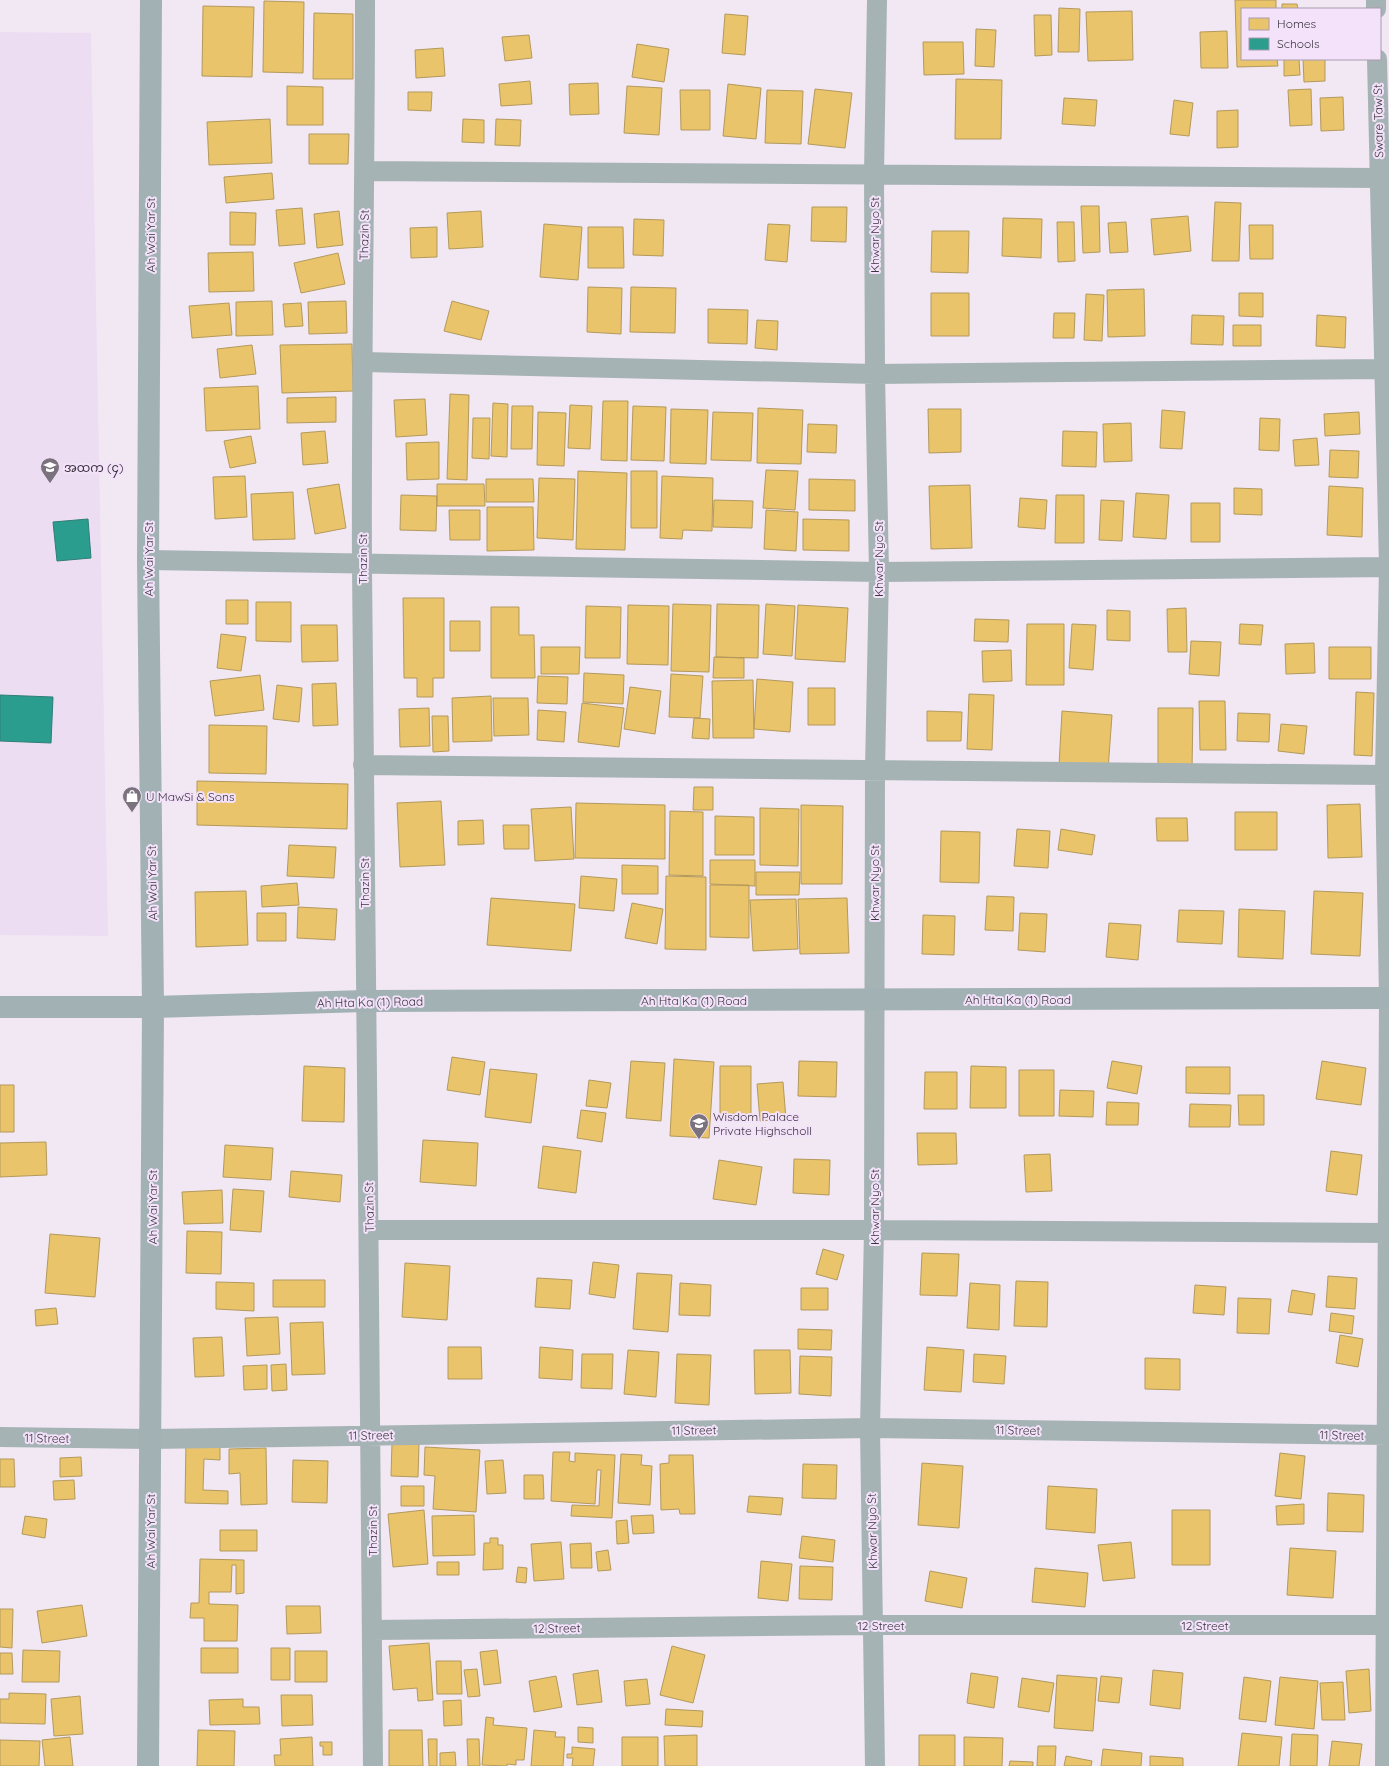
<svg xmlns="http://www.w3.org/2000/svg" width="1389" height="1766" font-family="Quicksand,'Noto Sans Myanmar',sans-serif">
<style>
.built{fill:#edddf3}
.homes{fill:#e9c46a;stroke:#b4995c}
.schools{fill:#2a9d8f;stroke:#2f7e76}
.lines{fill:none;stroke-linecap:round;stroke-linejoin:round}
.street{stroke:#a6b3b5;stroke-width:20}
.secondary{stroke:#a2b1b4;stroke-width:22}
.labels{text-anchor:middle;dominant-baseline:central;stroke-width:4;stroke-linejoin:round;paint-order:stroke}
.street-label{font-size:12px;fill:#3a343d;stroke:#f3e2fa}
.poi-label{font-size:12px;fill:#3a343d;stroke:#f3e2fa;text-anchor:start}
</style>
<rect width="100%" height="100%" fill="#f1e8f4"/>
<path class="built" d="M0 32 91 33 108 936 0 935Z"/>
<path class="homes" d="M1235 0H1276V9H1242V59H1277L1278 66 1237 67Z
M264 1 304 2 303 73 263 72Z
M1282 4H1297L1298 9H1282Z
M203 6 254 7 252 77 202 76Z
M1059 8 1080 9 1079 52H1058Z
M1132 11 1133 60 1088 61 1086 12Z
M314 13 353 14V79H313Z
M725 14 748 16 745 55 722 53Z
M1034 15H1051L1052 55 1035 56Z
M976 29 996 30 994 67 975 66Z
M1227 31 1228 68H1201L1200 32Z
M529 35 532 58 505 61 502 37Z
M923 42H963L964 74 924 75Z
M637 44 669 49 664 82 632 77Z
M443 48 445 76 416 78 415 50Z
M1284 59H1299L1300 75 1284 76Z
M1303 59H1325V81L1304 82Z
M956 79 1002 80 1001 139H955Z
M530 81 532 104 501 106 499 84Z
M598 83 599 114 570 115 569 84Z
M728 84 761 88 756 139 723 136Z
M287 86 323 87V125H287Z
M627 86 662 88 659 135 624 133Z
M815 89 852 93 845 148 808 144Z
M1311 89 1312 125 1290 126 1288 90Z
M680 90H710V130H681Z
M767 90 803 91 801 144 765 143Z
M408 92H432L431 111 408 110Z
M1343 97 1344 130 1321 131 1320 98Z
M1064 98 1097 100 1095 126 1062 124Z
M1174 100 1193 103 1189 136 1170 134Z
M1238 110V147L1217 148V111Z
M270 119 272 163 209 165 207 122Z
M463 119 484 120V143L462 142Z
M496 119 521 120 520 146 495 145Z
M309 134H349L348 164H309Z
M272 173 274 199 226 203 224 177Z
M1215 202 1241 203 1239 261H1212Z
M1081 206H1099L1100 252 1083 253Z
M812 207H847L846 242 811 241Z
M302 208 305 244 279 246 276 210Z
M339 211 343 245 317 248 314 214Z
M481 211 483 247 449 249 447 213Z
M230 212 256 213 255 245H230Z
M1188 216 1191 251 1154 255 1151 219Z
M1003 218 1042 219 1041 258 1002 256Z
M634 219 664 220 663 256 633 255Z
M1057 222H1074L1075 261 1058 262Z
M1126 222 1128 252 1110 253 1108 223Z
M544 224 582 227 578 280 540 277Z
M768 224 790 225 787 262 765 260Z
M1249 225H1273V259H1250Z
M437 227V257L411 258 410 228Z
M588 227H623L624 268H588Z
M932 231H969L968 273 931 272Z
M253 252 254 291 209 292 208 253Z
M338 253 345 284 301 293 294 263Z
M588 287 622 288 621 334 587 332Z
M631 287 676 288 675 333 630 332Z
M1144 289 1145 336 1108 337 1107 290Z
M931 293H969V336H931Z
M1239 293H1263V317L1239 316Z
M1086 294 1104 295 1102 341 1084 340Z
M272 301 273 335 236 336V302Z
M346 301 347 333 309 334 308 302Z
M452 301 489 311 481 340 444 331Z
M229 303 232 335 192 338 189 306Z
M301 303 303 326 285 327 283 304Z
M708 309 748 310 747 344 708 343Z
M1054 313H1075L1074 338H1053Z
M1192 315 1224 316 1223 345 1191 344Z
M1317 315 1346 317 1345 348 1316 346Z
M757 320 778 321 777 350 755 348Z
M1233 325H1261V346H1233Z
M352 344 353 391 282 393 280 345Z
M252 345 256 374 220 378 217 349Z
M258 386 260 429 206 431 204 388Z
M450 394 469 395 467 480 447 479Z
M336 397V422L287 423V398Z
M425 399 427 435 396 437 394 400Z
M603 401H628L627 461 601 460Z
M493 403 508 404 507 457 491 456Z
M570 405 592 406 590 449 568 448Z
M512 406H533L532 449H511Z
M633 406 666 407 664 461 631 460Z
M758 408 803 410 801 464 757 463Z
M671 409 708 410 706 464 670 463Z
M928 409H961V452L929 453Z
M1162 410 1185 412 1182 449 1160 448Z
M538 412 566 413 564 466 537 465Z
M713 412 753 413 751 461 711 460Z
M1359 412 1360 434 1325 436 1324 414Z
M473 418H490L489 459 472 458Z
M1260 418 1280 419 1279 451 1259 450Z
M1131 423 1132 461 1104 462 1103 424Z
M808 424 837 425 836 453 807 452Z
M325 431 328 463 303 465 301 433Z
M1063 431 1097 432 1096 467 1062 466Z
M251 436 256 463 230 468 224 441Z
M1317 438 1319 465 1295 466 1293 440Z
M439 442V479L407 480 406 443Z
M1330 450 1359 451 1358 478 1329 477Z
M766 470 798 471 795 510 763 508Z
M578 471 627 473 625 550 576 549Z
M631 471H657V528H631Z
M245 476 247 517 215 519 213 477Z
M662 476 713 478 712 531 683 530 682 539 660 538Z
M539 478 575 479 573 540 537 538Z
M486 479H533L534 502H486Z
M809 479 855 480V511L809 510Z
M339 484 346 528 315 534 307 489Z
M437 484H484L485 506H437Z
M970 485 972 548 931 549 929 486Z
M1329 486 1363 488 1362 537 1327 535Z
M1234 488 1262 489V515L1234 514Z
M293 492 295 539 253 540 251 494Z
M1136 493 1169 495 1166 539 1133 537Z
M401 495 437 496 436 531 400 530Z
M1056 495H1084V543H1055Z
M1020 498 1047 500 1045 529 1018 527Z
M714 500 753 501 752 528 713 527Z
M1101 500 1124 501 1122 541 1099 540Z
M1191 503H1220V542H1191Z
M487 507H533L534 550 487 551Z
M449 510H480V540H450Z
M766 510 798 512 796 551 764 549Z
M803 519 849 520V551L803 550Z
M403 598H444V678H433V697H417V678H404Z
M226 600H248V624H226Z
M256 602H291V642L256 641Z
M673 604 711 605 709 672 671 671Z
M717 604 759 605 758 658 716 657Z
M766 604 795 606 792 656 763 654Z
M628 605 669 606 668 665 627 664Z
M798 605 848 608 845 662 795 659Z
M586 606 621 607 620 658H585Z
M491 607H519V635H534L535 678H491Z
M1186 608 1187 652H1168L1167 609Z
M1107 610 1130 611V641L1107 640Z
M975 619 1009 620 1008 642 974 641Z
M450 621H480V651H450Z
M1027 624H1064V685H1026Z
M1072 624 1096 625 1093 670 1069 668Z
M1240 624 1263 625 1261 645 1239 644Z
M301 625H337L338 661 302 662Z
M221 634 246 637 241 671 217 668Z
M1191 641 1221 642 1219 676 1189 674Z
M1314 643 1315 673 1286 674 1285 644Z
M541 647H580L579 674H541Z
M1329 647H1371V679H1329Z
M1011 650 1012 681 983 682 982 651Z
M714 657 744 658V678H713Z
M584 673 624 675 623 704 583 702Z
M671 674 703 676 700 718 669 717Z
M260 675 264 710 215 716 210 681Z
M538 676 568 677 567 704 537 703Z
M757 679 793 682 790 732 754 729Z
M753 680 754 738H713L712 681Z
M336 683 338 725 313 726 312 684Z
M277 685 302 688 299 722 273 719Z
M630 687 661 691 655 734 624 729Z
M808 688H835V725H808Z
M1356 692 1374 693 1372 756 1354 755Z
M969 694 994 695 992 750 967 749Z
M491 696 492 741 453 742 452 698Z
M493 698H528L529 735 494 736Z
M1199 701H1225L1226 750H1200Z
M582 703 624 708 619 747 578 742Z
M429 708 430 746 400 747 399 709Z
M1158 708H1193L1192 770 1158 769Z
M538 710 566 712 564 742 537 740Z
M927 711 962 712 961 741H927Z
M1062 711 1112 715 1108 770 1059 766Z
M1238 713 1270 714 1269 742 1237 741Z
M432 716H448L449 751 433 752Z
M694 718 710 719 709 739 692 738Z
M1281 724 1307 726 1304 754 1278 751Z
M209 725 267 726 266 774 209 773Z
M197 781 348 784 347 829 197 825Z
M694 787H713V810H693Z
M441 801 445 865 400 867 397 803Z
M576 803 665 805V859L575 858Z
M1360 804 1362 857 1328 858 1327 805Z
M801 805 843 806 842 884H801Z
M571 807 574 859 535 861 531 809Z
M760 808 799 809 798 866 760 865Z
M670 811 703 812V876L669 875Z
M1235 812H1277V850H1235Z
M715 816 754 817V855H715Z
M1156 818H1187L1188 841H1157Z
M483 820 484 844 458 845V821Z
M503 825H529V849H504Z
M1017 829 1050 831 1048 868 1014 866Z
M1061 829 1095 835 1092 855 1058 850Z
M941 831 980 832 979 883 940 882Z
M289 845 336 847 334 878 287 876Z
M710 860H755V886L710 884Z
M622 865 658 866V894H622Z
M756 872H800L799 895H756Z
M581 876 617 879 614 911 579 908Z
M666 876 706 877V950L665 949Z
M297 883 299 905 262 907 261 886Z
M710 885H749V938L710 937Z
M246 891 248 945 196 947 195 892Z
M1314 891 1363 893 1360 956 1311 954Z
M987 896 1014 897 1013 931 985 930Z
M491 898 575 904 571 951 487 945Z
M847 898 849 953 800 954 798 899Z
M796 899 798 949 753 951 750 900Z
M632 903 663 909 657 944 625 938Z
M298 907 337 909 335 940 297 938Z
M1239 909 1285 911 1283 959 1238 957Z
M1179 910 1224 911 1222 944 1177 942Z
M257 913H286V941H257Z
M1020 913 1047 914 1045 952 1018 950Z
M923 915 955 916 954 955 922 954Z
M1109 923 1141 925 1138 960 1106 957Z
M452 1057 485 1062 480 1095 447 1090Z
M674 1059 714 1062 709 1138 670 1136Z
M631 1061 665 1063 661 1121 626 1118Z
M799 1061 837 1062 836 1097 798 1096Z
M1112 1061 1142 1066 1137 1094 1107 1088Z
M1322 1061 1366 1068 1361 1105 1316 1099Z
M304 1066 345 1068 344 1122 302 1121Z
M720 1066H751V1114H720Z
M971 1066 1006 1067V1108H970Z
M1186 1067H1230V1094L1186 1093Z
M490 1069 537 1074 531 1123 485 1117Z
M1019 1070H1054V1116H1019Z
M925 1072H957V1109H924Z
M589 1080 611 1083 607 1108 586 1106Z
M783 1082 786 1119 760 1121 757 1084Z
M0 1085H14V1132H0Z
M1060 1090 1094 1091 1093 1117 1059 1116Z
M1238 1095H1264V1125H1239Z
M1107 1102 1139 1103 1138 1125H1106Z
M1190 1104 1231 1105 1230 1127H1189Z
M581 1110 606 1113 602 1142 577 1138Z
M917 1133H956L957 1164 918 1165Z
M423 1140 478 1143 476 1186 420 1182Z
M46 1142 47 1175 0 1177V1143Z
M225 1145 273 1148 271 1180 223 1177Z
M543 1146 581 1151 576 1193 538 1188Z
M1331 1151 1362 1155 1357 1195 1326 1191Z
M1050 1154 1052 1191 1026 1192 1024 1155Z
M794 1159 830 1160 829 1195 793 1193Z
M719 1160 762 1167 756 1205 713 1199Z
M291 1171 342 1175 340 1202 289 1197Z
M233 1189 264 1191 261 1232 230 1230Z
M222 1190 223 1223 184 1224 182 1192Z
M187 1231 222 1232 221 1274 186 1273Z
M50 1234 100 1238 95 1297 45 1293Z
M823 1249 844 1255 837 1280 816 1274Z
M922 1253 959 1254 957 1296 920 1295Z
M593 1262 619 1265 615 1298 589 1294Z
M405 1263 450 1266 447 1320 402 1317Z
M637 1273 672 1275 668 1332 633 1329Z
M1328 1276 1357 1278 1355 1309 1326 1307Z
M537 1278 572 1280 570 1309 535 1307Z
M273 1280H325V1307H273Z
M1016 1281 1048 1282 1047 1327 1014 1326Z
M216 1282 254 1283V1311L216 1309Z
M680 1283 711 1285 710 1316 679 1315Z
M970 1283 1000 1285 999 1330 967 1328Z
M1195 1285 1226 1287 1224 1315 1193 1313Z
M801 1288H828V1310H801Z
M1292 1290 1315 1294 1312 1315 1288 1312Z
M1238 1298 1271 1299 1269 1334 1237 1333Z
M56 1308 58 1324 36 1326 35 1310Z
M1331 1313 1354 1316 1352 1334 1329 1331Z
M278 1317 280 1354 247 1356 245 1318Z
M323 1322 325 1374 292 1375 290 1323Z
M798 1329 832 1330 831 1350 798 1349Z
M1340 1335 1363 1339 1358 1367 1336 1363Z
M222 1337 224 1376 195 1377 193 1338Z
M448 1347H481L482 1379H448Z
M540 1347 573 1350 572 1380 539 1378Z
M927 1347 964 1350 961 1392 924 1390Z
M628 1350 659 1352 656 1397 624 1394Z
M754 1350H790L791 1393 755 1394Z
M582 1354H613L612 1389 581 1388Z
M677 1354 711 1355 709 1405 675 1403Z
M974 1354 1006 1356 1004 1384 973 1382Z
M800 1356 832 1357 831 1396 799 1394Z
M1145 1358 1180 1359V1390L1145 1389Z
M286 1364 287 1390 272 1391 271 1365Z
M267 1365V1389L244 1390 243 1366Z
M186 1442H220V1460L204 1459 203 1490 228 1491V1504L185 1503Z
M392 1443 419 1444 418 1477 391 1476Z
M425 1447 480 1450 476 1512 433 1509 435 1476 424 1475Z
M266 1448 267 1504 241 1505 240 1473 229 1474V1449Z
M553 1452H570L569 1461 575 1462V1453L615 1455 612 1518 571 1516 572 1505 599 1506 601 1470H597L595 1504 551 1501Z
M1280 1453 1305 1456 1301 1499 1275 1496Z
M621 1454 642 1455 641 1465 652 1466 650 1505 618 1503Z
M669 1455H693L695 1514H680L679 1509 661 1510 660 1464 669 1463Z
M81 1457 82 1476 60 1477V1458Z
M0 1459H14L15 1487H0Z
M293 1460 328 1461 327 1503 292 1502Z
M503 1460 506 1493 487 1494 485 1461Z
M922 1463 963 1466 959 1528 918 1525Z
M803 1464 837 1465 836 1499 802 1498Z
M524 1475H543L544 1499H524Z
M74 1480 75 1499 54 1500 53 1481Z
M401 1486H424V1506H401Z
M1048 1486 1097 1489 1095 1533 1046 1529Z
M1328 1493 1364 1495 1363 1532 1327 1531Z
M749 1496 783 1498 781 1515 747 1512Z
M1304 1504V1524L1277 1525 1276 1506Z
M424 1510 428 1564 393 1567 388 1514Z
M1172 1510H1210V1565H1172Z
M474 1515 475 1555 433 1556 432 1516Z
M653 1515 654 1533 633 1534 631 1516Z
M25 1516 47 1519 45 1538 22 1534Z
M627 1520 629 1543 617 1544 616 1521Z
M220 1530H257V1551H220Z
M802 1536 835 1540 833 1562 799 1558Z
M490 1538H498V1545H503V1569L483 1570 484 1543H490Z
M561 1542 564 1579 534 1581 531 1544Z
M1131 1542 1135 1578 1103 1581 1098 1545Z
M591 1543 592 1568H571L570 1544Z
M1290 1548 1336 1551 1333 1598 1287 1595Z
M608 1550 611 1570 598 1571 596 1552Z
M200 1559 244 1560V1593L236 1594V1565H232L231 1592H209V1604L238 1605 237 1641H204V1618H190L191 1603H199Z
M761 1561 792 1564 788 1601 758 1598Z
M437 1562H459V1575H437Z
M800 1566 833 1567 832 1600 799 1599Z
M518 1567 527 1568 526 1583 516 1582Z
M1035 1568 1088 1573 1085 1607 1032 1602Z
M930 1571 967 1578 962 1608 925 1601Z
M82 1605 87 1636 42 1643 37 1611Z
M286 1606H320L321 1633 287 1634Z
M0 1609H13L12 1648 0 1647Z
M429 1643 433 1700 418 1701 417 1688 393 1690 389 1646Z
M672 1646 705 1655 693 1703 660 1695Z
M201 1648H238V1673H201Z
M271 1648H290V1680H271Z
M23 1650 60 1651 59 1682H22Z
M497 1650 501 1683 484 1685 480 1652Z
M295 1651H327V1682H295Z
M0 1653H12L13 1674H0Z
M436 1661H461L462 1694H437Z
M477 1669 480 1696 468 1697 464 1670Z
M1369 1669 1371 1711 1349 1713 1346 1671Z
M598 1670 602 1702 577 1705 573 1674Z
M1153 1670 1183 1673 1180 1709 1150 1705Z
M971 1673 998 1677 994 1708 967 1703Z
M1057 1675 1097 1678 1093 1731 1054 1728Z
M556 1676 562 1707 534 1712 529 1681Z
M1101 1676 1122 1678 1119 1703 1098 1701Z
M1244 1677 1271 1681 1266 1722 1239 1719Z
M1280 1677 1318 1681 1314 1729 1275 1725Z
M1022 1678 1054 1683 1049 1712 1018 1707Z
M647 1679 650 1704 626 1706 624 1681Z
M1343 1682 1345 1720H1322L1320 1683Z
M9 1693 46 1694 45 1724 0 1723V1699H9Z
M281 1695H312L313 1725 282 1726Z
M80 1696 83 1734 54 1736 51 1699Z
M243 1699V1707H259L260 1724 210 1725 209 1700Z
M461 1700 462 1725 444 1726 443 1701Z
M666 1709 703 1711 702 1727 665 1725Z
M486 1717 494 1718 493 1725 527 1728 524 1760H516V1765L507 1764V1766L482 1765Z
M578 1727 593 1728V1743L578 1742Z
M198 1730 235 1731 234 1766H197Z
M389 1730H422L423 1766H389Z
M534 1730 556 1732 555 1737H565L563 1766H531Z
M1242 1733 1282 1737 1279 1766H1238Z
M1292 1734 1318 1735 1317 1766H1290Z
M697 1735V1766H665L664 1736Z
M919 1735H955V1766H919Z
M70 1737 73 1766H45L42 1740Z
M312 1737 313 1766H275L274 1755H281L280 1739Z
M622 1737H658V1766H622Z
M964 1737 1003 1738 1002 1766H964Z
M428 1739H437V1766H429Z
M467 1739H479L480 1766H468Z
M0 1740 40 1741 39 1766H0Z
M1332 1741 1362 1744 1359 1766H1329Z
M320 1742H332V1755H323V1746H320Z
M1038 1746H1056L1055 1766H1037Z
M572 1747 595 1749 593 1766H572L573 1758H567V1754H572Z
M1103 1749 1142 1753 1141 1766H1101Z
M455 1752 456 1766H440V1753Z
M1066 1756 1092 1761 1091 1766H1064Z
M1150 1756 1183 1758V1766H1150Z
M1010 1761 1033 1762V1766H1009Z"/>
<path class="schools" d="M88 519 91 558 57 561 53 522Z
M0 695 53 697 51 743 0 741Z"/>
<g class="lines">
<path class="street" d="M365 0C365 189 361 379 362 568 364 967 372 1367 373 1766
M1376 0V9
M1377 59 1389 567 1385 775 1389 998 1385 1766
M365 171 1379 178
M363 362 875 374 1384 369
M148 560 879 572 1389 567
M363 765 1385 775
M369 1230H874L1388 1233
M0 1437 150 1439 870 1428 1389 1435
M372 1630 874 1625H1389
M875 1766 870 1428 874 1230 875 770 879 572 875 374 874 174 877 0"/>
<path class="secondary" d="M0 1007H153L365 1001 1389 998
M148 1766 153 1007 148 560 151 0"/>
</g>
<defs>
<g id="school-pin" transform="scale(1)"><path d="M0 17L-7.5 6A9.5 9.5 0 1 1 7.5 6Z" fill="#7a737d" stroke="#f3e2fa"/><path d="M0-5L7-2L0 1L-7-2ZM-4 1L0 2.5L4 1V4Q0 6-4 4Z" fill="#fff"/></g>
<g id="shop-pin" transform="scale(1)"><path d="M0 17L-7.5 6A9.5 9.5 0 1 1 7.5 6Z" fill="#7a737d" stroke="#f3e2fa"/><path d="M-5-2.5h2.3a2.7 3.5 0 0 1 5.4 0H5L5.5 6h-11ZM-1.5-2.5h3a1.5 2.3 0 0 0-3 0Z" fill="#fff"/></g>
</defs>
<g fill-rule="evenodd">
<use href="#school-pin" x="50" y="467"/>
<use href="#shop-pin" x="132" y="796"/>
<use href="#school-pin" x="699" y="1123"/>
</g>
<g class="labels">
<g class="street-label">
<text transform="translate(1378 121) rotate(-91)">Sware Taw St</text>
<text transform="translate(150 235) rotate(-90)">Ah Wai Yar St</text>
<text transform="translate(364 235) rotate(-89)">Thazin St</text>
<text transform="translate(874 235) rotate(-90)">Khwar Nyo St</text>
<text transform="translate(148 559) rotate(-90)">Ah Wai Yar St</text>
<text transform="translate(362 559) rotate(-90)">Thazin St</text>
<text transform="translate(878 559) rotate(-90)">Khwar Nyo St</text>
<text transform="translate(152 883) rotate(-91)">Ah Wai Yar St</text>
<text transform="translate(364 883) rotate(-90)">Thazin St</text>
<text transform="translate(874 883) rotate(-90)">Khwar Nyo St</text>
<text x="1018" y="999">Ah Hta Ka (1) Road</text>
<text x="694" y="1000">Ah Hta Ka (1) Road</text>
<text transform="translate(370 1002) rotate(-1)">Ah Hta Ka (1) Road</text>
<text transform="translate(152 1207) rotate(-90)">Ah Wai Yar St</text>
<text transform="translate(369 1207) rotate(-91)">Thazin St</text>
<text transform="translate(874 1207) rotate(-90)">Khwar Nyo St</text>
<text transform="translate(694 1430) rotate(-1)">11 Street</text>
<text transform="translate(1018 1430) rotate(1)">11 Street</text>
<text transform="translate(371 1435) rotate(-1)">11 Street</text>
<text transform="translate(1342 1435) rotate(1)">11 Street</text>
<text transform="translate(47 1438) rotate(1)">11 Street</text>
<text transform="translate(150 1531) rotate(-90)">Ah Wai Yar St</text>
<text transform="translate(372 1531) rotate(-90)">Thazin St</text>
<text transform="translate(872 1531) rotate(-91)">Khwar Nyo St</text>
<text x="881" y="1625">12 Street</text>
<text x="1205" y="1625">12 Street</text>
<text transform="translate(557 1628) rotate(-1)">12 Street</text>
</g>
<g class="poi-label">
<text x="64" y="467">အထက (၄)</text>
<text x="146" y="796">U MawSi &amp; Sons</text>
<text x="713" y="1116">Wisdom Palace<tspan x="713" dy="14">Private Highscholl</tspan></text>
</g>
</g>
<rect x="1241" y="8" width="140" height="52" fill="#f3e2fa" stroke="#a99cae"/>
<rect x="1249" y="18" width="20" height="12" fill="#e9c46a" stroke="#a99cae"/>
<text x="1277" y="28" font-size="12" fill="#3a343d">Homes</text>
<rect x="1249" y="38" width="20" height="12" fill="#2a9d8f" stroke="#a99cae"/>
<text x="1277" y="48" font-size="12" fill="#3a343d">Schools</text>
</svg>
